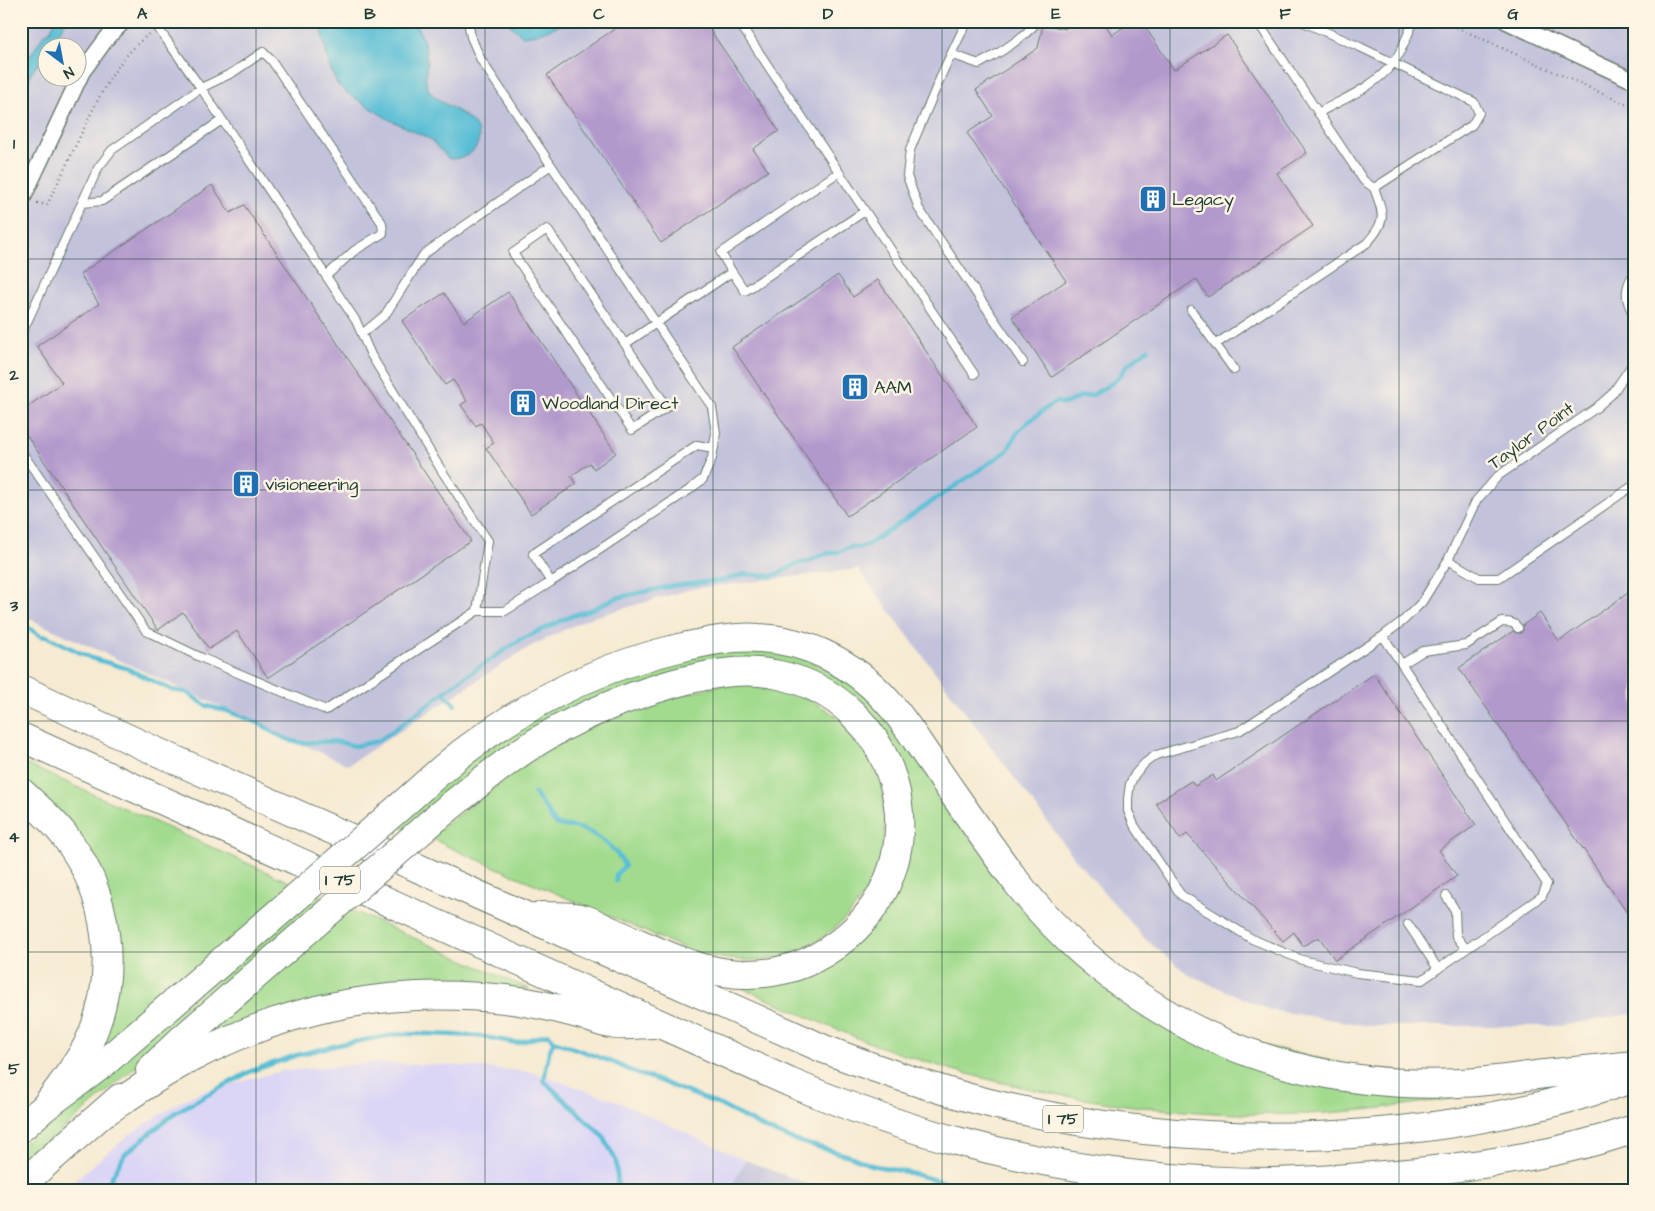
<svg xmlns="http://www.w3.org/2000/svg" width="1655" height="1211" font-family="'Architects Daughter',sans-serif">
<style>
.built{fill:#dcd6f6}
.industrial{fill:#c2c2dc;fill-rule:evenodd}
.green{fill:#a2db8e;stroke:#608c61}
.water{fill:#58bed5;stroke:#3c7e84}
.lines{fill:none;stroke-linecap:round;stroke-linejoin:round}
.stream{stroke:#58bed5;stroke-width:4.5}
.building{fill:#b299cc}
.service-casing{stroke:#6a7a6b;stroke-width:10}
.minor-casing{stroke:#6a7a6b;stroke-width:18}
.motorway-casing{stroke:#6a7a6b;stroke-width:30}
.path{stroke:#6a7a6b;stroke-width:2.5;stroke-dasharray:1 4;stroke-linecap:butt}
.service{stroke:#fff;stroke-width:8}
.minor{stroke:#fff;stroke-width:15}
.motorway{stroke:#fff;stroke-width:28}
.motorway-bridge-casing{stroke:#6a7a6b;stroke-width:30;stroke-linecap:butt}
.motorway-bridge{stroke:#fff;stroke-width:28}
.grid{fill:none;stroke:#1f3d34;stroke-width:1;stroke-opacity:0.55}
.labels{text-anchor:middle;dominant-baseline:central;stroke-width:5;stroke-linejoin:round;paint-order:stroke}
.shield{fill:#fcf5e5;stroke:#617469;stroke-width:1}
.shield-label{font-size:16px;font-weight:bold;fill:#1f3d34}
.poi-label{font-size:18px;fill:#1f3d34;stroke:#fcf5e5;text-anchor:start}
.street-label{font-size:18px;fill:#1f3d34;stroke:#fcf5e5}
.neatline{fill:none;stroke:#1f3d34;stroke-width:2}
.grid-label{font-size:16px;text-anchor:middle;font-weight:bold;fill:#1f3d34}
</style>
<rect width="100%" height="100%" fill="#fcf5e5"/>
<filter id="ink" filterUnits="userSpaceOnUse"><feTurbulence type="fractalNoise" baseFrequency=".02" numOctaves="2"/><feDisplacementMap in="SourceGraphic" scale="10" xChannelSelector="R" yChannelSelector="G"/><feConvolveMatrix kernelMatrix="1 2 1 2 8 2 1 2 1" color-interpolation-filters="sRGB"/></filter>
<filter id="wash" filterUnits="userSpaceOnUse"><feTurbulence type="fractalNoise" baseFrequency=".0096" numOctaves="4" result="noise"/><feDisplacementMap in="SourceGraphic" scale="20" xChannelSelector="R" yChannelSelector="G"/><feGaussianBlur stdDeviation="1.12" result="paint"/><feColorMatrix in="noise" values="0 0 0 0 0 0 0 0 0 0 0 0 0 0 0 0 0 1.4 0 .05"/><feComposite in="paint" operator="in"/></filter>
<g filter="url(#wash)">
<rect width="100%" height="100%" fill="#f6ead2"/>
<path class="built" d="M371 1063 447 1065 531 1072 617 1101 745 1160 730 1190H63L129 1135 178 1103 200 1092 282 1071Z"/>
<path class="industrial" d="M21 21H1634V1013L1561 1026H1371L1270 1010 1189 975 1145 939 1076 860 858 569 691 589 587 619 529 647 348 765 21 615ZM48 48H78V78H48Z
M745 1160 824 1190H730Z"/>
<path class="green" d="M791 650 873 697 999 870 1166 1023 1464 1092V1097C1412 1104 1360 1112 1307 1114 1169 1118 1029 1097 898 1053 845 1035 793 1010 742 988L744 983 817 968 908 840 850 698 694 668 409 830 393 823 453 773 566 696 694 653Z
M733 682C759 685 783 688 807 699 829 709 852 726 864 747 868 754 871 761 874 768 876 773 880 779 882 785 883 791 883 798 884 804 889 853 875 893 837 926 821 939 802 952 781 957 750 964 718 959 688 950L453 849 429 837 546 749 634 707Z
M21 762 294 884 97 1056 115 950 21 780Z
M313 892 329 899 21 1166V1146Z
M347 908 529 989 508 990 210 1038 205 1032Z"/>
<path class="water" d="M55 21H66L53 42 48 48 44 57 31 73 28 84 21 94V70L45 33 50 31Z
M352 21H412C423 34 427 47 427 64 426 73 424 82 429 90 438 107 492 118 476 147 471 156 458 159 449 159L430 139 388 119 347 93 337 84 329 65 322 34 325 29 332 24Z
M508 21H571L537 34 523 36 511 26Z"/>
<g class="lines">
<path class="stream" d="M21 623 42 637 46 636 91 658 126 668 172 690 186 692 207 706 227 711 261 724 276 734 292 741 303 743 335 741 355 746 378 741 393 731 463 678 520 640 569 617 590 610 616 598 671 586 724 580 745 574 772 576 782 572 796 564 810 561 824 554 838 552 851 547 860 548 869 544 1007 451 1017 433 1027 423 1052 404 1057 402 1065 404 1079 397 1092 395 1096 393 1115 381 1120 376 1127 365 1148 349
M444 693 455 705
M534 793C539 800 545 807 550 815 552 818 552 822 556 824 562 827 569 826 575 827 596 832 615 847 625 866L616 874V881
M554 1041 549 1052 544 1081 603 1136 616 1161 618 1190
M103 1190 106 1187 125 1154 176 1112 251 1071 297 1055 342 1044 399 1034H428L479 1036 517 1043 548 1034 554 1041 612 1062 638 1074 652 1078 720 1105 768 1130 797 1141 850 1156 871 1165 910 1173 973 1190"/>
</g>
<g id="blocks">
<path class="building" d="M626 21H704L779 131 753 149 768 171 661 243 547 75Z
M1076 21H1103L1112 35 1133 21H1141L1174 70 1227 35 1307 153 1277 173 1313 226 1208 297 1196 279 1052 377 1012 317 1066 281 967 133 993 116 976 90 1038 48 1043 24 1065 29Z
M212 185 230 213 244 205 471 541 268 678 237 631 209 649 183 612 158 630 21 427V411L62 383 37 346 99 304 80 274Z
M838 275 853 297 878 280 977 427 847 516 732 347Z
M508 292 616 453 594 469 590 463 571 476 576 484 531 514 486 448 494 443 481 423 476 426 461 405 467 401 453 380 445 385 402 321 444 293 464 322Z
M1634 589V923L1459 668 1513 631 1516 633H1521L1523 630V625L1540 613 1559 641Z
M1374 674 1476 825 1439 850 1457 876 1335 960 1319 937 1303 946 1294 932 1283 941 1187 834 1180 839 1156 803 1191 781 1195 786 1213 775 1216 781Z"/>
</g>
</g>
<g filter="url(#ink)">
<use href="#blocks" fill-opacity="0" stroke="#6a7a6b" stroke-width="1"/>
<g class="lines">
<g class="service-casing">
<path id="service" d="M468 21 471 37 481 60 551 165
M738 21 865 211
M967 21 944 69 910 150 907 176 919 209 1023 362
M1257 21 1364 181 1374 188 1472 125 1479 113 1474 102 1360 47 1301 21
M951 54 979 64C1000 53 1022 40 1038 21
M1318 113C1343 99 1375 87 1393 63 1402 52 1407 35 1414 21
M82 203 102 201 222 120
M732 272 721 253 839 172
M1634 274C1624 287 1625 301 1634 315
M1191 310 1234 370
M362 334 385 315 424 254 551 165 712 407 716 433 712 458 703 479 689 490 551 582 505 611H477
M21 335 98 168 112 150 201 88 232 73 263 52 272 61 382 223 383 233 354 251 326 276
M625 344 547 229 513 253 632 430 667 407 625 344 732 272 745 291 865 211 974 374
M1216 344 1367 243C1387 221 1384 215 1374 188
M21 451 146 631 202 658 326 710 477 611 488 541 440 468 371 355 356 321 201 88 153 21
M1448 560 1479 578H1499L1634 485
M551 582 533 554 697 445 714 448
M1383 636 1547 884 1542 896 1422 980 1357 973 1302 960 1252 939 1181 895 1134 825 1128 811V798L1130 784 1135 774 1145 763 1156 755 1239 731 1383 636 1404 620 1422 602 1448 560 1476 501 1498 476 1596 408 1612 394 1634 362
M1402 664 1423 651 1466 645 1502 622C1509 622 1514 622 1518 628
M1446 896 1455 910 1456 936 1466 949
M1408 924 1438 969"/>
</g>
<g class="minor-casing">
<path id="minor" d="M1506 21 1634 81
M21 202 82 72 107 38 124 21"/>
</g>
<g class="motorway-casing">
<path id="motorway" d="M21 689 153 750 824 1049C884 1072 944 1093 1006 1107 1207 1153 1439 1147 1634 1078
M21 737 789 1082C844 1105 899 1126 957 1141 1060 1169 1168 1182 1274 1182 1319 1181 1364 1177 1408 1173 1484 1165 1562 1154 1634 1129
M21 792C36 806 52 819 64 835 110 894 120 976 88 1044 77 1066 60 1087 45 1107
M403 804C425 785 446 764 470 747 533 700 602 666 679 648 705 642 732 636 759 638 807 640 854 664 886 700 901 716 913 735 925 753 956 797 986 842 1018 884 1057 934 1105 976 1159 1009 1249 1065 1355 1088 1460 1083 1491 1082 1522 1076 1554 1073 1580 1070 1607 1068 1634 1065
M436 818C465 794 495 769 527 748 573 718 623 698 675 683 709 674 745 667 779 675 896 700 940 845 855 929 832 951 804 967 773 972 712 982 666 954 613 932 603 928 594 922 584 919 571 915 555 917 542 916
M150 1070 180 1041 317 922
M107 1111C135 1092 163 1072 193 1057 293 1005 394 987 505 999 531 1002 557 1008 582 1015 592 1018 601 1023 611 1024 624 1027 640 1024 653 1024
M21 1128 45 1107 104 1063 285 907
M21 1185 120 1098"/>
</g>
<path class="path" d="M1443 21 1634 108
M37 203 47 205C55 188 64 171 72 153 93 111 110 64 149 34"/>
<use href="#service" class="service"/>
<use href="#minor" class="minor"/>
<use href="#motorway" class="motorway"/>
<g class="motorway-bridge-casing">
<path id="motorway-bridge" d="M285 907 403 804
M317 922 436 818"/>
</g>
<use href="#motorway-bridge" class="motorway-bridge"/>
</g>
</g>
<path class="grid" d="M256 21V1190M485 21V1190M713 21V1190M942 21V1190M1170 21V1190M1399 21V1190M21 259H1634M21 490H1634M21 721H1634M21 952H1634"/>
<defs>
<g id="building-square" transform="scale(1.4375)"><rect x="-9" y="-9" width="18" height="18" rx="4" fill="#1f6fb2" stroke="#fcf5e5"/><path d="M-4-6H4V6H1V3H-1V6H-4ZM-2.5-4.3h1.7v1.8h-1.7ZM.8-4.3h1.7v1.8H.8ZM-2.5-1h1.7V.8h-1.7ZM.8-1h1.7V.8H.8Z" fill="#fff"/></g>
</defs>
<g fill-rule="evenodd">
<use href="#building-square" x="1153" y="199"/>
<use href="#building-square" x="855" y="387"/>
<use href="#building-square" x="523" y="403"/>
<use href="#building-square" x="246" y="484"/>
</g>
<g class="labels">
<g class="shield">
<rect x="320" y="866.5" width="40" height="27" rx="4"/>
<rect x="1043" y="1105.5" width="40" height="27" rx="4"/>
</g>
<g class="shield-label">
<text x="340" y="880">I 75</text>
<text x="1063" y="1119">I 75</text>
</g>
<g class="poi-label">
<text x="1172" y="199">Legacy</text>
<text x="874" y="387">AAM</text>
<text x="542" y="403">Woodland Direct</text>
<text x="265" y="484">visioneering</text>
</g>
<g class="street-label">
<text transform="translate(1531 436) rotate(-36)">Taylor Point</text>
</g>
</g>
<rect width="1655" height="1211" fill="none" stroke="#fcf5e5" stroke-width="55"/>
<g transform="translate(62 62) rotate(148)"><circle r="24" fill="#fcf5e5" stroke="#a4ab9e"/>
<path d="M0-4L9 19L0 12L-9 19Z" fill="#1f6fb2"/>
<text y="-8" font-size="14" font-weight="bold" text-anchor="middle" fill="#1f3d34">N</text>
</g>
<rect x="28" y="28" width="1600" height="1156" class="neatline"/>
<g class="grid-label">
<text x="142" y="19">A</text>
<text x="370" y="19">B</text>
<text x="599" y="19">C</text>
<text x="828" y="19">D</text>
<text x="1056" y="19">E</text>
<text x="1285" y="19">F</text>
<text x="1513" y="19">G</text>
<text x="14" y="149">1</text>
<text x="14" y="380">2</text>
<text x="14" y="611">3</text>
<text x="14" y="842">4</text>
<text x="14" y="1074">5</text>
</g>
</svg>
